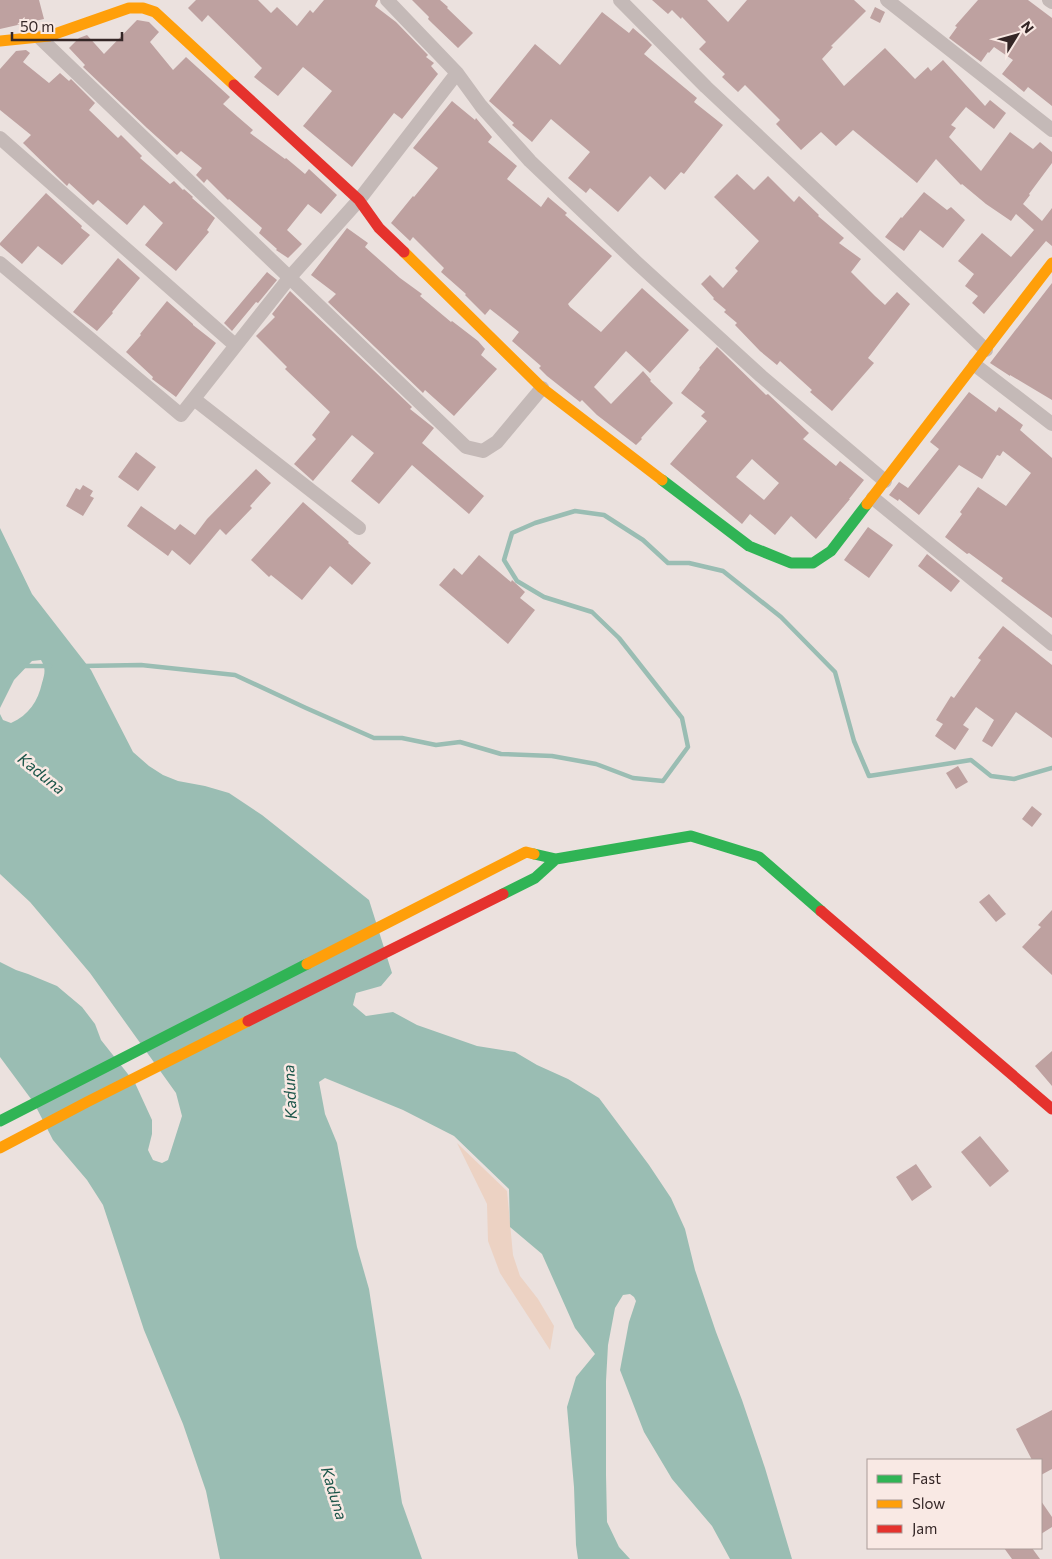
<svg xmlns="http://www.w3.org/2000/svg" width="1052" height="1559" font-family="Commissioner,sans-serif">
<style>
.sand{fill:#ecd2c3}
.water{fill:#9abdb3}
.lines{fill:none;stroke-linecap:round;stroke-linejoin:round}
.stream{stroke:#9abdb3;stroke-width:4.5}
.building{fill:#bea1a0;fill-rule:evenodd}
.street{stroke:#c4b9b7;stroke-width:14}
.fast{stroke:#30b455;stroke-width:11}
.slow{stroke:#ff9f0a;stroke-width:11}
.jam{stroke:#e5322d;stroke-width:11}
.labels{text-anchor:middle;dominant-baseline:central;stroke-width:5;stroke-linejoin:round;paint-order:stroke}
.water-label{font-size:16px;font-style:italic;fill:#1b5549;stroke:#f9e9e4}
</style>
<rect width="100%" height="100%" fill="#ebe1de"/>
<path class="sand" d="M457 1143 507 1191 513 1255 520 1276 538 1299 554 1326 550 1350 500 1273 488 1241 487 1204Z"/>
<path class="water" d="M0 528 32 594 91 670 133 752 149 766 163 775 178 781 205 786 229 793 262 815 369 900 392 973 381 986 356 993 353 1005 366 1016 393 1012 417 1025 477 1046 515 1052 537 1065 568 1079 599 1098 649 1165 671 1198 685 1229 695 1270 716 1332 742 1400 765 1468 792 1559H730L712 1526 672 1479 644 1432 620 1370 629 1322 636 1301 634 1297 630 1294 623 1295 615 1308 608 1345 606 1381V1475L607 1522 619 1547 630 1559H578L576 1545 574 1487 567 1407 576 1377 595 1354 575 1328 542 1254 510 1227 509 1189 454 1136 403 1110 325 1078 319 1082 325 1114 337 1143 357 1247 369 1289 402 1503 422 1559H220L206 1491 183 1424 144 1330 103 1205 87 1180 53 1140 34 1103 0 1057V962L16 970 28 974 57 986 82 1007 95 1024 101 1040 135 1083 152 1120V1134L148 1150 153 1160 162 1163 168 1160 182 1116 176 1093 90 973 30 902 0 874V714L3 720 11 723C29 715 38 701 42 683 45 673 46 668 41 660L32 661 14 680 0 708Z"/>
<g class="lines">
<path class="stream" d="M22 666H50
M82 666 141 665 235 675 306 708 374 738H402L436 745 460 742 501 754 552 756 596 764 633 778 663 781 688 747 682 718 619 638 592 612 544 597 517 581 504 560 512 533 535 523 575 511 604 515 643 540 668 563H689L723 571 781 617 835 672 854 741 869 776 971 760 991 776 1014 779 1052 768"/>
</g>
<path class="building" d="M0 0H39L44 19 0 29Z
M196 0H258L271 13 277 7 297 26 310 10 313 13 324 0H378L375 6 396 22 428 55 426 57 434 63 431 66 438 74 402 119 394 113 352 167 303 126 332 91 303 67 278 96 254 77 262 68 208 15 202 22 188 8Z
M412 0H440L448 7 447 8 473 33 458 48 433 24 428 19 429 17Z
M652 0H707L728 22 747 0H854L866 11 831 46 833 47 822 59 844 86 885 48 915 79 928 67 931 71 943 60 985 106 990 100 1006 113 994 129 966 107 951 125 956 128 949 137 981 171 1010 132 1033 149 1040 142 1052 152V163L1029 194 1030 195 1023 204 1042 221 1052 208V246L1046 241 984 314 972 303 978 296 965 286 974 274 958 261 982 233 1011 257 1034 230 1016 214 1011 221 986 204 962 184 961 185 936 159 917 183 853 130 836 146 821 132 801 150 776 124 780 120 745 85 738 92 722 77 725 74 699 49 706 42 682 17 681 19 672 10 668 14Z
M978 0H1028L1052 18V106L1028 87 1024 92 1002 74 1013 60 994 47 989 53 988 52 981 62 949 38 957 27 955 26Z
M875 7 885 12 880 23 870 18Z
M602 12 629 33 633 28 647 40 652 45 644 54 697 98 694 102 723 125 684 174 681 172 665 190 650 176 618 212 590 188 586 193 568 178 590 152 551 119 532 142 512 125 514 123 489 101 535 44 560 65Z
M137 20 149 22 159 32 150 42 173 70 186 57 230 97 223 104 253 130 250 133 285 159 286 158 305 174 309 169 337 195 321 214 308 204 287 230 302 244 288 258 276 250 277 249 259 233 262 228 229 199 228 200 207 179 204 183 196 175 202 168 181 151 177 155 147 128 83 67 85 65 69 48 79 38 87 35 104 54Z
M26 50 30 53 23 62 49 83 60 73 69 81 71 79 95 103 89 110 118 138 121 135 142 156 140 158 170 184 174 181 183 190 184 189 193 197 192 198 215 218 207 230 209 232 176 271 145 245 163 223 144 205 127 225 98 200 93 205 69 183 67 186 23 143 31 135 0 110V69L16 51Z
M452 101 475 120 476 118 492 137 488 142 517 166 507 179 541 207 548 197 567 213 565 215 612 256 568 304 570 307 601 332 642 288 689 330 650 373 626 351 594 387 611 404 643 371 651 380 650 381 673 403 641 438 642 439 636 445 597 415 582 400 580 402 547 376 539 368 541 366 512 341 519 332 490 309 485 315 465 295 466 294 441 272 444 268 413 237 410 241 391 223 413 196 414 197 438 168 413 148Z
M737 174 754 190 768 176 794 202 799 196 819 215 818 216 844 238 839 243 861 259 851 272 875 296 885 305 897 292 910 304 868 358 874 363 832 411 810 392 812 390 780 361 777 365 760 351 735 325 737 323 724 312 726 310 713 299 714 298 701 284 710 275 723 288 738 271 735 268 759 241 714 197Z
M924 192 947 210 951 207 965 220 943 248 920 230 904 251 885 237 901 217 902 218Z
M46 193 82 226 81 228 90 235 62 265 38 246 22 264 0 245V243Z
M347 228 368 243 365 247 400 278 422 294 420 296 451 322 452 321 478 341 485 349 481 355 497 369 454 416 425 390 423 393 328 302 336 294 311 275Z
M118 258 140 278 112 312 113 313 97 331 73 312Z
M267 272 277 280 258 303 256 302 232 331 224 323Z
M1052 283V400L1010 375V376L990 363Z
M290 291 412 407 410 409 434 428 422 443 484 496 469 514 412 465 379 504 351 481 374 453 352 435 313 481 294 464 316 439 312 435 330 412 285 369 287 367 256 336 275 317 272 314Z
M167 301 193 324V325L216 343 176 397 152 379 153 377 126 352 141 335 140 334Z
M717 347 766 395 768 394 809 433 803 439 836 466 840 461 864 480 849 499H850L816 539 791 516 775 535 750 514 742 524 670 464 707 421 701 416 705 412 681 393 700 369 699 368ZM752 459 779 483 764 500 736 477Z
M969 392 996 412 999 407 1023 425 1020 430 1052 458V618L1001 581 1003 578 969 553 967 554 945 537 962 514 960 512 978 487 1006 506 1031 473 1003 451 1000 456 997 455 982 479 959 465 919 515 899 499 898 501 889 495 899 482 908 488 939 449 930 442Z
M136 452 156 467 138 491 118 477Z
M256 469 271 483 250 506 252 508 226 535 220 529 190 565 172 550 168 556 127 526 141 506 175 530 180 524 195 535 207 519Z
M83 485 93 491 90 496 94 498 83 516 66 506 76 488 80 490Z
M303 502 349 542 348 543 371 563 352 585 330 566 302 600 271 575 269 577 251 560Z
M868 527 893 545 869 578 844 560Z
M927 554 960 581 951 592 918 566Z
M479 555 511 582 512 580 525 592 520 598 535 610 508 644 439 585 454 568 462 575Z
M1003 626 1052 665V738L1016 712 992 747 982 741 994 720 976 707 963 725 969 729 955 750 935 736 943 724 936 720 951 696 954 698 981 660 978 658Z
M958 766 968 782 956 789 946 773Z
M1032 806 1042 814 1032 827 1022 819Z
M989 894 1006 914 996 922 979 902Z
M1052 910V975L1022 947 1041 927 1038 925Z
M1052 1051V1086L1035 1066Z
M980 1136 1009 1171 990 1187 961 1152Z
M916 1164 932 1187 912 1201 896 1177Z
M1052 1410V1469L1041 1475V1460H1032L1016 1429Z
M1041 1501 1052 1517V1527L1041 1534Z
M1004 1548H1032L1040 1559H1012Z"/>
<g class="lines">
<path class="street" d="M387 0 457 73 481 106 530 161 636 262 761 376 885 481
M620 0 706 87 986 350
M887 0 1052 130
M1049 0 1052 2
M39 37 466 447 483 451 497 442 542 388
M0 138 235 345
M0 263 181 415 290 277 359 200 457 73
M975 365 1052 424
M194 399 359 528
M873 498 1052 644"/>
<path class="fast" d="M662 480 749 546 791 563H813L831 551 867 504
M534 854 556 859 691 836 759 857 821 911
M503 894 535 878 556 859
M0 1121 307 964"/>
<path class="slow" d="M0 41 49 36 129 8H143L155 12 234 85
M404 252 542 388 662 480
M867 504 1052 263
M307 964 526 852 534 854
M0 1148 87 1102 248 1021"/>
<path class="jam" d="M234 85 359 200 379 228 404 252
M821 911 1052 1109
M248 1021 503 894"/>
</g>
<g class="labels">
<g class="water-label">
<text transform="translate(42 773) rotate(39)">Kaduna</text>
<text transform="translate(289 1092) rotate(-93)">Kaduna</text>
<text transform="translate(335 1493) rotate(73)">Kaduna</text>
</g>
</g>
<rect x="867" y="1459" width="175" height="90" fill="#f9e9e4" stroke="#aa9b98"/>
<rect x="877" y="1475" width="25" height="8" fill="#30b455" stroke="#aa9b98"/>
<text x="912" y="1484" font-size="15" fill="#342626">Fast</text>
<rect x="877" y="1500" width="25" height="8" fill="#ff9f0a" stroke="#aa9b98"/>
<text x="912" y="1509" font-size="15" fill="#342626">Slow</text>
<rect x="877" y="1525" width="25" height="8" fill="#e5322d" stroke="#aa9b98"/>
<text x="912" y="1534" font-size="15" fill="#342626">Jam</text>
<g transform="translate(1017 35) rotate(53)" stroke="#f9e9e4" stroke-width="4" paint-order="stroke">
<path d="M0-4L9 19L0 12L-9 19Z" fill="#342626"/>
<text y="-8" font-size="14" font-weight="bold" text-anchor="middle" fill="#342626">N</text>
</g>
<path d="M12 32v8h110v-8" fill="none" stroke="#342626" stroke-width="2.5"/>
<text x="20" y="32" font-size="15" fill="#342626" stroke="#f9e9e4" stroke-width="4" paint-order="stroke">50 m</text>
</svg>
